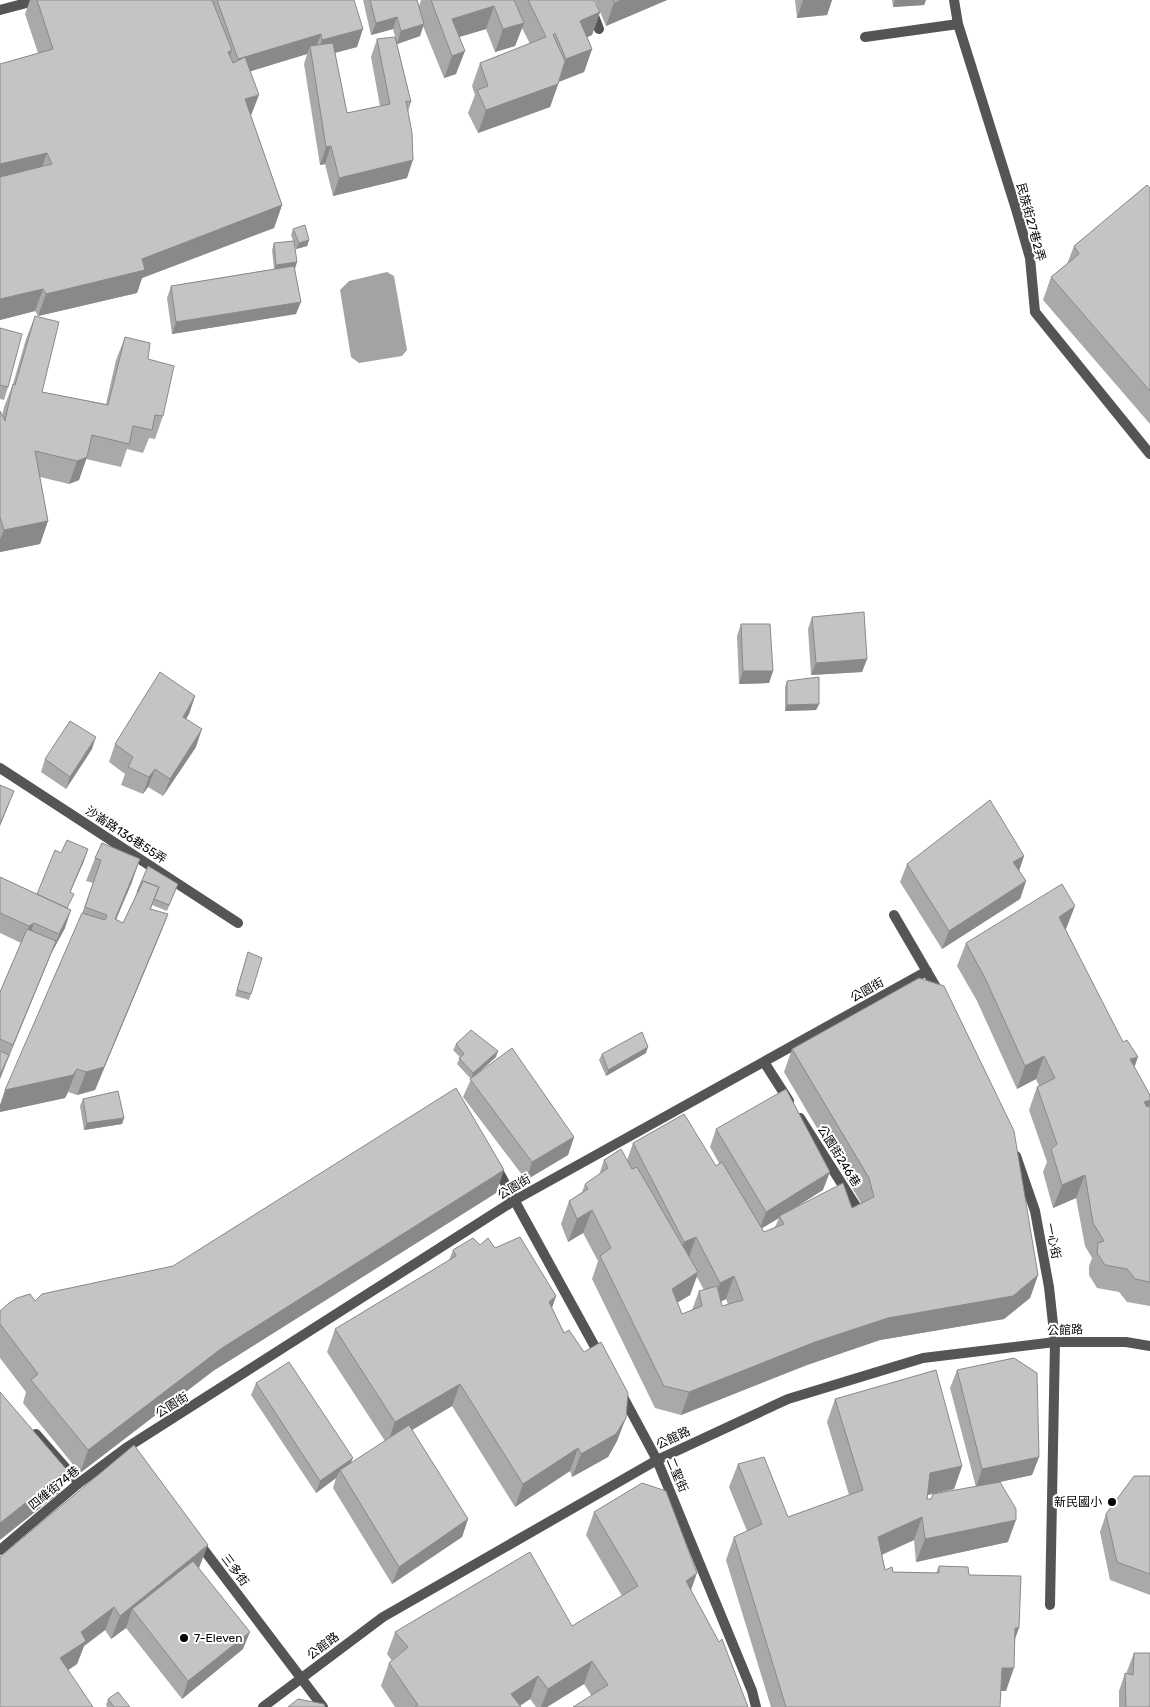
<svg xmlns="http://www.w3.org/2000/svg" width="1150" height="1707" font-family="Rubik,'Noto Sans TC',sans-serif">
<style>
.water{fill:#a3a3a3}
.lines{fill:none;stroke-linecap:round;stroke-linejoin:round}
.service{stroke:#555;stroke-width:10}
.minor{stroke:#555;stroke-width:10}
.tertiary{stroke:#555;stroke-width:10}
.wall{fill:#a9a9a9;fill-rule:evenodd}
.shaded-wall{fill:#898989}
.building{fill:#c4c4c4;stroke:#898989}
.poi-dot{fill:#000;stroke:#fff;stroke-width:2}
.labels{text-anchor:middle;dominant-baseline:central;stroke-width:4;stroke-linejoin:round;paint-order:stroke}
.street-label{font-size:12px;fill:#000;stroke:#fff}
.poi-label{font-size:12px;fill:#000;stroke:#fff;text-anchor:end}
</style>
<rect width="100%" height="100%" fill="#fff"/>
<path class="water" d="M387 272 394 276 407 350 402 356 359 363 351 357 340 290 349 281Z"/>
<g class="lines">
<path class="service" d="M588 0 599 29
M954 0 958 24 1016 209 1030 258 1035 312 1150 454
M865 37 958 24
M0 768 238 923
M894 915 940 994
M764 1062 789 1101
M800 1118 861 1214
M1016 1156 1035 1211 1049 1287 1055 1342 1050 1605
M495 1165 600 1356
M621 1393 657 1460 752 1691 756 1707
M36 1434 79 1483
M198 1542 323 1707
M0 1550 79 1483 126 1448 515 1200 927 971"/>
<path class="minor" d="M263 1707 383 1617 657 1460 788 1399 923 1358 1055 1342H1126L1150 1346"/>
<path class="tertiary" d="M0 10 38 0"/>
</g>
<path class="wall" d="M30 0H354L357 47 335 53 347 113 380 106 371 57 377 39 396 40 393 29 371 35 363 0H417L419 6 421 0H594L600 12 592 35 587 37 592 49 584 72 559 82 550 107 478 133 468 113 475 95 472 86 480 63 530 44 522 28 515 46 495 52 486 29 459 37 456 74 444 78 423 26 420 36 397 44 411 102 408 112 407 178 333 196 325 164 320 165 304 64 307 54 250 71 251 116 282 205 274 228 142 278 137 293 38 316 35 311 0 320V64L38 53 25 14Z
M595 0H667L606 26Z
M795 0H832L827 15 797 18Z
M892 0H926L924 5 893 7Z
M1150 188V424L1043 300 1051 277 1067 264 1074 246Z
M293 229 309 240 307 246 296 249 295 246V269L296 314 172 334 167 298 171 286 274 269 272 250 274 243 293 241 291 235Z
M35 316 42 392 106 404 116 360 125 337 148 359 163 416 155 439 149 438 143 453 127 449 121 467 86 459 79 480 69 484 40 477 48 521 40 544 0 552V411L2 416 4 407 13 384 26 339Z
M0 328 8 387 4 400 0 399Z
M812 617 867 659 862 672 811 675 808 629Z
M741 624 773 671 769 683 739 684 737 636Z
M787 681 819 704 816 710 785 711V687Z
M195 696 189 714 186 719 196 747 163 796 148 787 143 794 121 785 125 774 109 762 115 744Z
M92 749 66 789 41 772 45 759Z
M102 843 132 882 116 919 123 923 135 898 137 892 178 884 167 911 152 905 151 909 168 914 159 937 95 1090 77 1095 68 1092 65 1098 0 1112V1105L82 913 93 883 86 881 95 858Z
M1024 856 1019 870 1026 881 1020 899 942 949 900 882 907 864Z
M84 861 70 892 65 928 52 952 0 1079V992L21 943 0 933V877L37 894Z
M1066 929V930L1134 1067 1150 1095V1306L1127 1302 1119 1292 1097 1288 1089 1275V1266L1092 1258 1085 1246 1076 1198 1053 1208 1043 1172 1047 1162 1029 1110 1037 1087 1039 1086 1036 1079 1017 1089 977 1001 957 966 966 943Z
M248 952 251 994 249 1000 235 996Z
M456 1044 496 1057 478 1073 574 1137 568 1155 526 1180 463 1097 471 1079 457 1064 460 1057 453 1050Z
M792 1049 1038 1275 1030 1298 1004 1319 880 1340 807 1365 681 1415 655 1408 592 1279 598 1261 583 1233 568 1242 561 1224 569 1201 582 1192 585 1184 599 1175 604 1160H627L633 1143 716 1166 719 1163 710 1147 716 1129 823 1190 796 1207 852 1208 861 1203 784 1072ZM779 1218 775 1227 764 1232 762 1228ZM697 1277 704 1290 699 1291 692 1310 682 1314 677 1303 690 1295ZM726 1299 728 1304 722 1306 721 1301Z
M646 1053 606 1076 599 1060 602 1054Z
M83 1099 124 1118 122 1124 84 1130 80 1106Z
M496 1193 213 1371 80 1473 23 1403 26 1392 0 1358V1311L35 1301 173 1266Z
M480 1245 495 1248 556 1296 552 1308 617 1441 608 1457 572 1477 570 1471 515 1507 452 1406 412 1430 468 1519 462 1537 392 1584 333 1488 336 1478 316 1493 251 1395 256 1383 351 1463 385 1441 327 1352 335 1329 449 1260 453 1250Z
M957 1370 1039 1457 1032 1475 991 1484 1008 1542 916 1562 914 1540 882 1555 885 1570 893 1572 936 1573 939 1566 969 1575 1015 1639 1006 1691H1001L1000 1707H771L726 1560 734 1537 747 1531 729 1487 738 1464 788 1517 849 1495 827 1422 835 1399 962 1466 954 1489 928 1495 927 1499H931L933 1494 976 1487 950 1388Z
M1150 1476V1595L1110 1580 1100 1532 1106 1514Z
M594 1512 691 1591 748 1707 591 1695 584 1684 547 1707H536L530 1699 520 1706 521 1707H395L381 1686 389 1663 392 1661 387 1654 395 1632 572 1626 622 1596 586 1535Z
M0 1557 199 1568 243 1649 182 1699 126 1628 111 1639 105 1630 84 1646 77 1664 68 1670 0 1707Z
M1134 1653 1150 1707H1119V1691L1125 1673 1127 1674V1671Z
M108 1699 130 1707H107L106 1705Z"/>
<path class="shaded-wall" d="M622 0H667L606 26 614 3Z
M803 0H832L827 15 797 18Z
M895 0H926L924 5 893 7Z
M494 6 486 29 446 41 452 19Z
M600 12 592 35 572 44 580 21Z
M397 17 393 29 371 35 376 23Z
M524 23 515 46 495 52 503 29Z
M424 24 420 36 397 44 401 31Z
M363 29 357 47 315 58 322 40Z
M321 34 314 52 310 46 307 54 232 77 238 59Z
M592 49 584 72 558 82 566 59Z
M232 50 223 73 228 52Z
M465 51 456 74 444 78 452 56Z
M558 84 550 107 478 133 486 110Z
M259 95 250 118 245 99Z
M331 146 325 164 320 165 326 147Z
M47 153 39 176 0 185V164Z
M413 160 407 178 333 196 339 178Z
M282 205 274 228 142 278 137 293 38 316 46 294 142 259Z
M309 240 307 246 296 249 299 243Z
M297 262 295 269 274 271 276 265Z
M43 289 35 311 0 320V299Z
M301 302 296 314 172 334 176 322Z
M87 457 79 480 69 484 77 461Z
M48 521 40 544 0 552V539L4 530Z
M867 659 862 672 811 675 816 663Z
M743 671H773L769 683 739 684Z
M195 696 189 714 176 735 183 717Z
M819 704 816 710 785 711 787 705Z
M202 729 196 747 163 796 170 779Z
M96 737 92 749 66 789 70 777Z
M155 769 148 787 143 794 149 777Z
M14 791 7 809 0 826V824Z
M88 849 84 861 65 904 70 892Z
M1024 856 1018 874 1013 862Z
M140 859 132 882 107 941 115 919Z
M1026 881 1020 899 942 949 949 931Z
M1075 906 1066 929 1051 940 1059 917Z
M71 910 65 928 52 952 59 934Z
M168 914 159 937 95 1090 77 1095 86 1072Z
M34 923 28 941 23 944 29 926Z
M56 941 49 959 6 1063 13 1045Z
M648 1047 646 1053 606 1076 608 1070Z
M498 1051 496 1057 471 1079 473 1073Z
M9 1055 0 1079V1075Z
M1044 1056 1036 1079 1017 1089 1025 1066Z
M1138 1057 1130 1080V1059Z
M77 1069 68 1092 65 1098 0 1112V1105L5 1090Z
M1150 1100V1105L1144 1122V1102Z
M124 1118 122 1124 84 1130 87 1123Z
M574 1137 568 1155 526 1180 532 1162Z
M504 1170 496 1193 213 1371 80 1473 88 1450 222 1348Z
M830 1172 823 1190 780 1217 779 1216V1218L759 1230 766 1212Z
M1085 1175 1076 1198 1053 1208 1062 1185Z
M592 1210 583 1233 568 1242 577 1219Z
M696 1237 688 1260 675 1265 684 1242Z
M698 1272 690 1295 663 1311 672 1289Z
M1038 1275 1030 1298 1004 1319 880 1340 807 1365 681 1415 689 1392 815 1342 888 1318Z
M734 1276 726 1299 712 1306 720 1283Z
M556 1296 548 1319 549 1302Z
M460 1384 452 1406 387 1445 395 1422Z
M626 1418 617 1441 608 1457 572 1477 581 1454Z
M578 1448 570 1471 515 1507 523 1484Z
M1039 1457 1032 1475 976 1487 982 1469Z
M353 1458 348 1470H340L336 1478 316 1493 320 1481Z
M962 1466 954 1489 922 1496 930 1473Z
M67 1470 59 1493 0 1540V1523Z
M922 1517 914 1540 869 1560 878 1537Z
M468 1519 462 1537 392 1584 399 1567Z
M1016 1520 1008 1542 916 1562 925 1539Z
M208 1545 199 1568 132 1609 126 1628 111 1639 120 1616Z
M697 1573 689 1596 686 1581Z
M114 1607 105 1630 84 1646 77 1664 52 1681 60 1658 81 1632Z
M1015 1628H1019L1011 1650Z
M250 1632 243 1649 182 1699 188 1681Z
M592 1661 584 1684 547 1707H541L548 1689Z
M1002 1668H1014L1006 1691H994Z
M538 1676 530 1699 518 1707 511 1694Z"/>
<path class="building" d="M37 0H212L232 50 228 52 233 63 245 57 259 95 245 99 282 205 142 259 145 270 46 294 43 289 0 299V177L52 164 47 153 0 164V64L53 49Z
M217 0H354L363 29 322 40 321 34 238 59Z
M370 0H417L424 24 401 31 397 17 376 23Z
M431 0H514L524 23 503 29 494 6 452 19 465 51 452 56Z
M528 0H594L600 12 580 21 592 49 566 59 555 33 553 35 565 61 558 84 486 110 477 90 488 86 480 63 546 37Z
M613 0H622L614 3Z
M395 37 411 102 406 101 412 133 413 160 339 178 331 146 326 147 310 46 333 43 347 113 390 104 377 39Z
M1147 185 1150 188V391L1051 277 1079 254 1074 246Z
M305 225 309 240 299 243 293 229Z
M294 241 297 262 276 265 274 243Z
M294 266 301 302 176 322 171 286Z
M35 316 59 322 42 392 108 405 125 337 150 343 148 359 174 366 163 416 155 415 152 430 133 426 129 444 92 435 87 457 77 461 35 451 48 521 4 530 0 517V411L5 421 13 384 15 385Z
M0 328 22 334 8 387 0 385Z
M864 612 867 659 816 663 812 617Z
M741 624H770L773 671H743Z
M160 672 195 696 183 717 202 729 170 779 155 769 149 777 128 767 133 757 115 744Z
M819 677V704L787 705V681Z
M70 721 96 737 70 777 45 759Z
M0 785 14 791 0 824Z
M990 800 1024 856 1013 862 1026 881 949 931 907 864Z
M67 840 88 849 70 892 74 894 67 908 37 894 55 850 61 853Z
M102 843 140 859 115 919 123 923 143 881 159 887 150 909 168 914 104 1067 86 1072 77 1069 73 1075 5 1090 82 913 105 920 107 915 85 907 101 860 95 858Z
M148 866 178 884 169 905 154 899 159 887 143 881 138 892H137Z
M0 877 71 910 59 934 34 923 29 926 0 913Z
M1062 884 1075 906 1059 917 1123 1042 1127 1040 1138 1057 1130 1059 1150 1095V1100L1144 1102 1147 1107 1150 1106V1282L1135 1279 1127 1269 1105 1265 1097 1253 1098 1243 1104 1241 1093 1223 1085 1175 1062 1185 1051 1149 1057 1144 1037 1087 1055 1078 1044 1056 1025 1066 985 978 966 943Z
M27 929 56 941 13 1045 0 1039V992Z
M248 952 262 958 251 994 237 990Z
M919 978 944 986 1014 1131 1038 1275 1013 1296 888 1318 815 1342 689 1392 664 1386 600 1256 611 1248 592 1210 577 1219 569 1201 588 1189 585 1184 608 1168 604 1160 621 1149 632 1169 637 1167 698 1272 672 1289 682 1314 702 1306 699 1291 717 1286 722 1306 743 1300 734 1276 720 1283 696 1237 684 1242 633 1143 684 1114 716 1166 722 1162 764 1232 784 1224 779 1216 843 1183 852 1208 874 1197 869 1178 792 1049Z
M471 1030 498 1051 473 1073 459 1058 464 1054 456 1044Z
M642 1032 648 1047 608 1070 602 1054Z
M512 1048 574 1137 532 1162 470 1079Z
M0 1051 9 1055 0 1075Z
M456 1088 504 1170 222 1348 88 1450 31 1380 38 1374 0 1324V1311L9 1303 17 1298 30 1294 35 1301 42 1294 173 1266Z
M786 1089 830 1172 766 1212 716 1129Z
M118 1091 124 1118 87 1123 83 1099Z
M520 1237 556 1296 549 1302 564 1333 569 1330 584 1352 601 1342 628 1393 626 1418 616 1434 581 1454 578 1448 523 1484 460 1384 395 1422 335 1329 456 1256 453 1250 473 1238 480 1245 488 1238 495 1248Z
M1014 1358 1037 1373 1039 1457 982 1469 957 1370Z
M289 1362 353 1458 320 1481 256 1383Z
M936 1370 962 1466 930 1473 927 1499H931L933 1494 1000 1482 1016 1509V1520L925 1539 922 1517 878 1537 885 1570 892 1567 893 1572 939 1573V1566L968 1567 969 1575 1021 1576 1019 1628H1015L1014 1668H1002L1000 1707H786L734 1537 762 1524 738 1464 764 1457 788 1517 863 1490 835 1399Z
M0 1392 67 1470 0 1523Z
M409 1425 468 1519 399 1567 340 1470Z
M134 1445 208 1545 120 1616 114 1607 81 1632 86 1641 60 1658 93 1707H0V1557Z
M1134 1476H1150V1574L1117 1562 1106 1514Z
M642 1483 666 1491 697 1573 686 1581 719 1642 722 1639 748 1707H573L608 1685 592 1661 548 1689 538 1676 511 1694 521 1707H415L418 1705 389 1663 408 1647 395 1632 530 1552 572 1626 638 1586 594 1512Z
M193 1561 250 1632 188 1681 132 1609Z
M1134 1653H1150V1707H1126L1125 1673 1133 1675Z
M118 1692 130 1707H114L108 1699Z
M298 1699 324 1704 325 1707H288Z"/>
<g class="poi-dot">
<circle cx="1112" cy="1502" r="5"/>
<circle cx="184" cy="1638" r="5"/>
</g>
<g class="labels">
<g class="street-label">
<text transform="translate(1031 222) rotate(75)">民族街27巷2弄</text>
<text transform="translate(126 835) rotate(33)">沙崙路136巷55弄</text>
<text transform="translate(867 990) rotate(-29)">公園街</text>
<text transform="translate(839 1156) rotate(58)">公園街246巷</text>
<text transform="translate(514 1187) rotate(-31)">公園街</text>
<text transform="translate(1053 1241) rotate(79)">一心街</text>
<text transform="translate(1065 1330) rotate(-2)">公館路</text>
<text transform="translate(172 1405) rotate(-32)">公園街</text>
<text transform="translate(673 1438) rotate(-25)">公館路</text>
<text transform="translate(677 1475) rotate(67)">二聖街</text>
<text transform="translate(54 1488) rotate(-39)">四維街74巷</text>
<text transform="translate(235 1570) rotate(53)">三多街</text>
<text transform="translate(323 1646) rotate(-37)">公館路</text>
</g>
<g class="poi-label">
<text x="1102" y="1502">新民國小</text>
<text x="194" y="1638" text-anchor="start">7-Eleven</text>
</g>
</g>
</svg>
